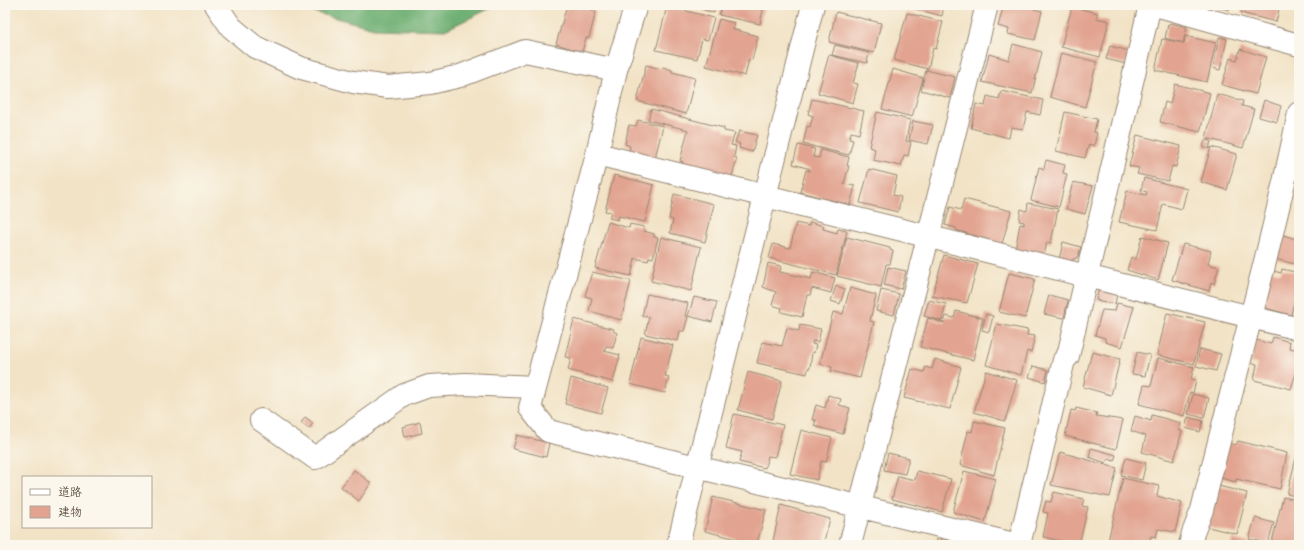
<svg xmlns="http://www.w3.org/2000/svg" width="1304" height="550" font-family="Pangolin,'Klee One',sans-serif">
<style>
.forest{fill:#6bad70;stroke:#536c47}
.building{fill:#e2a491}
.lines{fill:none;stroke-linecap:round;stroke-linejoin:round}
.minor-casing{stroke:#968672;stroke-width:24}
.tertiary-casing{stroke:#968672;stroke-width:24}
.minor{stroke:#fff;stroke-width:22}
.tertiary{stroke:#fff;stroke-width:22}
</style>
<rect width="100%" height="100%" fill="#fbf7ec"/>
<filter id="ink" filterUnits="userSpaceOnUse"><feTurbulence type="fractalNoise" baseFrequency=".025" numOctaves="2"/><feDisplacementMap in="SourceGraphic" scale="8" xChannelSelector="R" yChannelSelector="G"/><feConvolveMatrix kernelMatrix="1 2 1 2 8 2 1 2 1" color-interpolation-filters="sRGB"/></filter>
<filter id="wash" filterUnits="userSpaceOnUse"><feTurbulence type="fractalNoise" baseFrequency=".012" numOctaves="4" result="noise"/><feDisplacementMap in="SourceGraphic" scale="16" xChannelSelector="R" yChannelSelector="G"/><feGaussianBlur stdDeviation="0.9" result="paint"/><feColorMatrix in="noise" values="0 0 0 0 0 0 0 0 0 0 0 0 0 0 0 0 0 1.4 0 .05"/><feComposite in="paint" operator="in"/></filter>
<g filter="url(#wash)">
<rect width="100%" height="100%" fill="#f2e3c6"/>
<path class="forest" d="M286 5H497L445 30 374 28Z"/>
<g id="blocks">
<path class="building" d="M567 5H576L596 11 589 38H586L582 52 556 44Z
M688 5H716L714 13Z
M722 5H764L760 24 719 15Z
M913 5H944L942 16 912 8Z
M1004 5H1035L1034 9 1042 11 1035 40 1008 34 1009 29 998 26Z
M1210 5H1230L1229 10Z
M1243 5H1280L1276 22 1241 13Z
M667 6 714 18 708 40 702 39 697 59 656 50Z
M1072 7 1098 13 1096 18 1109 21 1100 57 1061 47Z
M836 12 881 23 874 53 829 42Z
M907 13 943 22 936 49 933 48 928 69 894 60Z
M719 19 734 23 732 29 758 36 752 60 749 59 745 76 706 66Z
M1170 23 1187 27 1183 43 1165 38 1168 25Z
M1185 36 1216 43 1207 82 1155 70 1162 39 1184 43Z
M1219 37 1227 39 1220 70 1213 68Z
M1013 44 1042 52 1032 93 982 82 989 54 1009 60Z
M835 45 869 53 867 63 832 55Z
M1110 46 1129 51 1126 64 1106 59Z
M1240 49 1266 57 1256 94 1222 85 1230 58 1237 60Z
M1061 53 1097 62 1085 107 1050 97Z
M829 55 859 63 853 83 858 84 853 103 818 93Z
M646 65 662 69 663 67 672 70V72L695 78 686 114 637 101Z
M893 69 923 78 912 117 882 109Z
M926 70 955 77 950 98 921 90Z
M1175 84 1210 93 1200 132 1160 122 1165 102 1170 104Z
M1001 91 1043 100 1040 115 1027 112 1023 129 1011 127 1009 138 971 128 976 104 985 106 987 96 999 99Z
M1217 94 1243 101 1242 106 1254 109 1243 148 1206 138Z
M812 99 864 111 859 134 851 132 849 139 853 140 849 155 803 144 807 126 810 127 813 116 808 114Z
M1264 100 1281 106 1277 122 1259 117Z
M651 109 724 128V131L735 133 731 145 736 146 734 157 737 158 732 176 682 166 683 162 680 161 688 130 648 120Z
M877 112 910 120 906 141 911 142 908 156 904 155 901 166 873 160 875 149 869 147Z
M1065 112 1097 119 1094 132 1097 133 1094 146 1089 144 1085 158 1056 151Z
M638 120 663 126 655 158 629 152 630 146 625 144 629 125 636 126Z
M913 121 933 125 928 144 909 140Z
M739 131 757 135 752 152 739 148 740 144 735 142Z
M1137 135 1181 146 1176 167 1172 166 1168 181 1137 174 1139 168 1129 166Z
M1205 140 1211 141 1209 149 1203 147Z
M798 145 815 149 813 157 819 158 821 150 849 157 847 166H849L844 184 855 186 850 205 800 192 806 170 810 171V169L793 164Z
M1211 147 1237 154 1227 190 1201 182Z
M1046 160 1065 165 1063 173 1067 174 1059 207 1031 200 1039 167 1044 169Z
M869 169 897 176 893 195 901 197 898 212 860 203Z
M614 175 654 185 645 222 619 216 618 220 609 218 611 212 605 211Z
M1144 178 1187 189 1182 209 1163 204 1157 230 1119 222 1127 191 1146 195 1147 192 1141 190Z
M1073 182 1093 186 1085 214 1066 209Z
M674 194 714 204 705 242 670 233 673 220 669 219Z
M964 199 1011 211 1002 244 956 230V228L945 225 950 207 961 210Z
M1028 203 1058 209 1051 243 1047 242 1044 256 1015 250 1020 224 1024 225V222L1019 221 1021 209 1027 211Z
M608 222 629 228 630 224 644 227V231L654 234V237L658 238 653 258 649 257 648 261 635 258 631 276 595 268Z
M810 222 824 226 823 229 837 233 838 229 847 231 836 275 769 258 773 244 790 248 796 223 809 226Z
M1283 235 1299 240V252L1295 264 1275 259Z
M1142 236 1168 243 1158 280 1127 270 1131 257 1136 259Z
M661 237 701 247 691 291 651 281Z
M847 237 890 248V250L893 251 890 264H886L881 287 837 276Z
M1063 242 1081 247 1078 257 1068 262 1059 260Z
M1183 244 1211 251 1208 264 1219 267 1214 284 1211 282 1209 291 1172 280Z
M944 255 978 264 967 303 932 296Z
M768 263 781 266 780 272 811 279 813 272 835 278 831 293 812 288 810 295H807L802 317 781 312 782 308 772 305 776 292 763 287Z
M888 267 906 271 901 289 884 285Z
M1282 269 1299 273V280L1291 315 1261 307 1270 270 1281 273Z
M592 272 631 281 621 320 589 311 592 298 585 296Z
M1009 273 1035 279 1025 318 999 312Z
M836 286 845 289 840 304 831 301Z
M850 288 876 295 870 321 874 322 860 378 831 371 832 367 820 364 833 312 843 314Z
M1099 289 1117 294 1115 304 1096 300Z
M881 290 899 294 894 315 876 311Z
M647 294 688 303 685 316 688 317 684 331H680L678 341 645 334 649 317 642 316Z
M1049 295 1068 300 1064 318 1044 314Z
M694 297 717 302 712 322 688 316Z
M929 300 946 304 942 321 924 316Z
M1117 303 1134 307 1122 347 1105 342V338L1095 335 1102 310 1115 311Z
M956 311 983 318 973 360 920 347 928 318 944 323 946 316 954 318Z
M1167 313 1205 322 1194 364 1157 355Z
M986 314 993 316 989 332 982 330Z
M574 319 614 329 613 331 617 333 613 348 606 346 604 351 620 355 613 382 568 370 571 358 565 357Z
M997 324 1028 330 1027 335 1035 336 1031 352 1027 351 1021 375 986 365Z
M800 325 821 329 818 342 813 341 812 344 816 345 814 353 812 352 810 368H808L807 374 757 363 762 342 782 346 787 328 799 331Z
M641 337 673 345 665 376 669 377 665 393 630 384Z
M1273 337 1290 342 1289 348 1299 350V364L1291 389 1254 380 1257 364 1251 363 1256 340 1271 344Z
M1200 349 1221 354 1216 371 1196 366Z
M1092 352 1120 359 1111 395 1083 387Z
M1137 352 1150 355 1145 376 1132 374Z
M1158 358 1194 367 1191 379 1196 380 1193 393 1190 392 1184 416 1139 404 1144 385 1151 386Z
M935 359 961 367 950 409 904 398 912 369 924 372 926 367 932 369Z
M1033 366 1048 370 1045 382 1029 377Z
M986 371 1017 380 1005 421 974 412Z
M748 372 782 381 772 419 738 410Z
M571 378 608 388 601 413 565 404Z
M1193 394 1209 398 1204 418 1188 414Z
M828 395 841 399 839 405 850 408 843 434 814 426 816 420H812L816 405 825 408Z
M1076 408 1097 413 1096 416 1123 420 1116 449 1065 436 1071 410 1075 411Z
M734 414 783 425 775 457 768 456 765 468 739 462 742 452 726 448Z
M1152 415 1181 423 1179 430 1182 431 1174 461 1142 452 1146 436 1131 431 1135 416 1151 421Z
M305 417 313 423 309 429 301 423Z
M1188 417 1203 421 1200 432 1185 428Z
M974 421 1005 428 994 475 960 465 968 431 972 432Z
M420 422 422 433 405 437 403 427Z
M801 430 832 438 826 462 821 461 817 480 790 474Z
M517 435 549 443 546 457 513 449Z
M1238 441 1287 453 1280 489 1236 479V482L1217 477 1225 442 1236 445Z
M1091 448 1116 455 1114 461 1108 459 1106 463 1089 457Z
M1060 452 1117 468 1110 497 1051 485Z
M888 453 909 458 905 474 884 470Z
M1297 454 1299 455V497L1287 494Z
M1126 458 1146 463 1142 480 1121 475Z
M354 470 371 483 359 501 341 487Z
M917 471 951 479 942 512 892 499 898 476 915 480Z
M964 471 996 479 985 522 953 512Z
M1123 478 1159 486 1157 496 1182 503 1175 532 1158 529 1156 537 1151 536 1149 545H1107Z
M1214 485 1247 493 1237 534 1204 526Z
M1054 492 1084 499 1082 506 1088 507 1079 545 1043 537 1048 513 1043 512 1046 501 1051 502Z
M713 497 766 510 757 544 705 531Z
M1283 497 1299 500V545H1284L1272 542Z
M781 505 830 519 823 545H772Z
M1255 518 1274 523 1268 543 1249 539Z
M937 539 963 544V545H936Z
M1232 539 1253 544 1252 545H1231Z"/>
</g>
</g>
<g filter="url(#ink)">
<use href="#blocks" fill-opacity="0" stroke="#968672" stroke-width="1"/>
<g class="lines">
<g class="minor-casing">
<path id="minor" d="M216 5 231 27 255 47 301 68 353 82 388 87 430 83 460 76 525 51 616 70
M636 5 616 70 597 154 530 408 548 431 1018 545
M1155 5 1299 45
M597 154 1299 329
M261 420 315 458 404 395 429 386 465 384 535 387
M697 468 813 5
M850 545 987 5
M1019 545 1064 360 1068 356 1150 5
M1190 545 1193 533 1202 510C1234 377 1272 246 1299 113"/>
</g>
<g class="tertiary-casing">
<path id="tertiary" d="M678 545 697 468"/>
</g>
<use href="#minor" class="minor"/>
<use href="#tertiary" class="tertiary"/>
</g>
</g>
<rect width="1304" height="550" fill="none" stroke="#fbf7ec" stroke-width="20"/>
<rect x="22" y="476" width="130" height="52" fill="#fbf7ec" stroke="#aea59a"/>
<rect x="30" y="489" width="20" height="6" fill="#ffffff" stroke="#aea59a"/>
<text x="58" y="496" font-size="12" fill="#3b2a1e">道路</text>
<rect x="30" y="506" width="20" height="12" fill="#e2a491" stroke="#aea59a"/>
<text x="58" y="516" font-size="12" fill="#3b2a1e">建物</text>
</svg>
